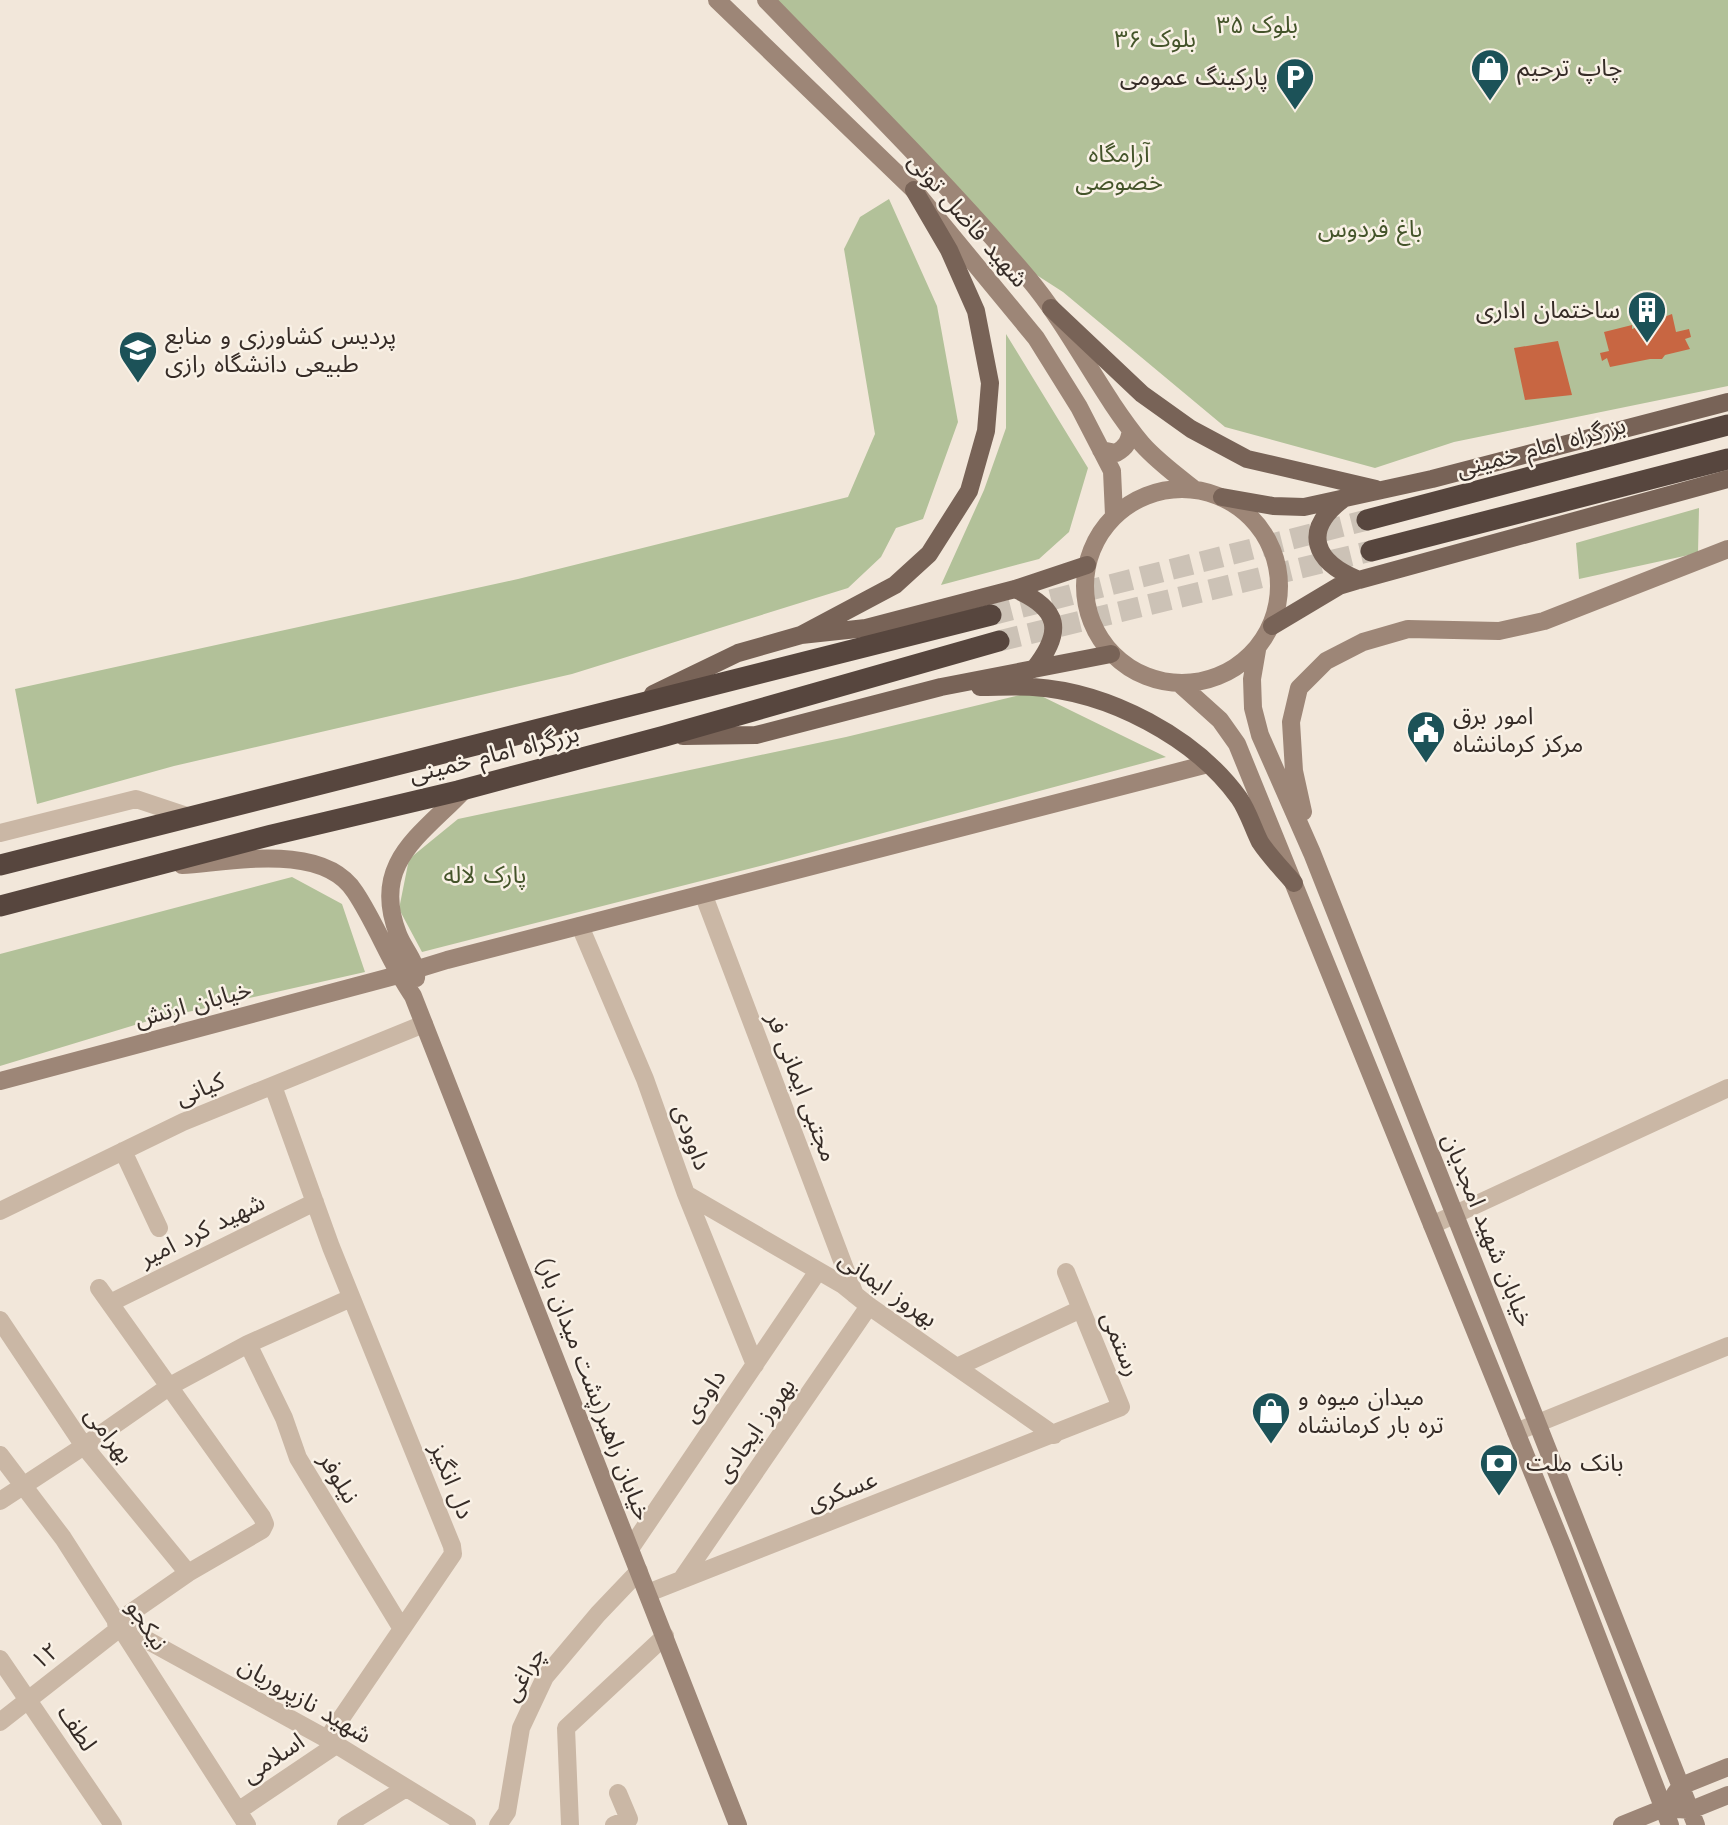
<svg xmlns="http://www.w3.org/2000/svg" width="1728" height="1825" font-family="'Work Sans','Noto Sans Arabic',sans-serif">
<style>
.green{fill:#b2c199}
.building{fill:#c86642}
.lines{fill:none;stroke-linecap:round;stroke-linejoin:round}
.highway-tunnel{stroke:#ccc2b6;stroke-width:21;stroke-dasharray:21 10;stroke-linecap:butt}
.street{stroke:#cab7a5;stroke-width:18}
.secondary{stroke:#9d8677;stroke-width:18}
.primary{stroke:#786357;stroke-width:18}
.highway{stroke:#57463e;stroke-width:21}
.labels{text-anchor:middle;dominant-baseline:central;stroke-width:5;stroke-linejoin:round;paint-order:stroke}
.park-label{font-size:24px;fill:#44542a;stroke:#f9f1e6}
.poi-label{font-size:24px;fill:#362c27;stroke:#f9f1e6;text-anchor:start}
.street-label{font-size:24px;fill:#362c27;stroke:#f9f1e6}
</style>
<rect width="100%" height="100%" fill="#f2e7da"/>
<path class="green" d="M776 0H1728V386L1454 442 1375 468 1225 427 1063 292 1010 258Z
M889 199 937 306 958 422 923 519 896 528 881 557 848 588 572 674 174 766 37 804 15 689 518 579 848 497 875 434 844 249 860 217Z
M1006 334 1088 468 1069 532 1039 559 941 585 984 490 1006 428Z
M1699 508 1698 553 1579 579 1576 543Z
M1033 692 1166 757 764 865 422 952 399 909 409 859 458 819 846 737Z
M292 877 342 904 365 972 148 1021 0 1066V954Z"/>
<path class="building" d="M1672 314 1676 332 1689 329 1691 337 1685 339 1690 349 1665 355 1662 359H1650L1610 367 1607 358 1602 361 1600 353 1609 351 1604 332 1632 325V329Z
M1558 341 1572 395 1525 400 1514 348Z"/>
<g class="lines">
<path class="highway-tunnel" d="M991 615 1367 520
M999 641 1371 551"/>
<path class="street" d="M0 833 136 799 187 816
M704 896 855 1295
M580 926 645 1079 686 1194 755 1365
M273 1086 331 1247 452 1546 453 1554 327 1739
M123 1151 159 1228
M686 1194 843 1285 869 1306 1054 1435
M0 1211 183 1122 424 1024
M1432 1225 1728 1088
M99 1288 262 1517 265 1524 262 1530 188 1573 116 1623 327 1739 467 1825
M110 1303 315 1202
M0 1320 84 1446 188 1573
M248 1344 284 1418 298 1458 402 1629
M957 1367 1081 1309
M1516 1432 1728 1346
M0 1455 63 1538 247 1825
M0 1501 84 1446 170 1386 248 1344 351 1298
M630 1549 818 1271
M681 1580 869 1306
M648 1593 1121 1407 1066 1272
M0 1659 113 1825
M0 1722 120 1628
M238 1811 336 1745
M346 1825 406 1788
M498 1825 507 1812 521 1728 545 1677 598 1614 639 1571
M570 1825 566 1728 665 1636
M614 1825 629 1819 618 1793"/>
<path class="secondary" d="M717 0 914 190 1036 338 1079 407 1112 471 1114 515
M766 0C854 91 945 181 1028 278 1071 329 1099 392 1142 444 1157 461 1176 475 1194 489
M1101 450 1116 453C1127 447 1129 441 1131 430
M1085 586a97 97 0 1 1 194 0a97 97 0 1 1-194 0Z
M1257 650 1252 679 1253 708 1260 735 1312 853 1696 1825
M1180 684 1220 720 1237 744 1562 1545 1670 1825
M1303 812 1294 771 1291 722 1299 688 1326 661 1363 642 1408 629 1499 631 1544 621 1728 549
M182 865C232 862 323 842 355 892 377 925 390 963 413 996L738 1825
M416 978C418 963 403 948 398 934 370 862 422 835 465 789
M0 1081 398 975 447 960 1208 764
M1675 1794 1681 1786 1728 1767
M1622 1825 1664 1808 1691 1810 1728 1795"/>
<path class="primary" d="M1051 308 1142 394 1191 429 1247 459 1376 489
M1222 497 1273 506 1304 507 1432 479 1728 402
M1343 499C1301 531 1314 562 1359 580
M1015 589C1060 609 1064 631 1034 669
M1272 626 1339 586 1359 580 1728 479
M801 635 895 585 929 554 969 491 986 431 990 383 976 311 949 250 914 190
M980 687C998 687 1016 686 1033 687 1109 692 1195 737 1239 798 1248 811 1253 828 1260 842 1269 856 1283 870 1294 883
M653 694 738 653 801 635 866 628 1015 589 1087 565
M683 736 756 735 941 687 1111 654"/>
<path class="highway" d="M1367 520 1728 425
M1371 551 1728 459
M0 865 991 615
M0 906 272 835 458 791 665 736 999 641"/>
</g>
<defs>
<g id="shop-pin" transform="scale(2.0125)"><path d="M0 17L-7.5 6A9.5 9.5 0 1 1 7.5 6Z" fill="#1c5258" stroke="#f9f1e6"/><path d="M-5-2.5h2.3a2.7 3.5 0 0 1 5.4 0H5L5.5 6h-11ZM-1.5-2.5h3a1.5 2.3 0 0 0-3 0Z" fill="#fff"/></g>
<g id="parking-pin" transform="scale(2.0125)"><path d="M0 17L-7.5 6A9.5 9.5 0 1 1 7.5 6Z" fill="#1c5258" stroke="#f9f1e6"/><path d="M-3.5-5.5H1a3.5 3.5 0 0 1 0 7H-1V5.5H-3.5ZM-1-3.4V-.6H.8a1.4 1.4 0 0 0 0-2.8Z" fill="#fff"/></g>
<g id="building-pin" transform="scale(2.0125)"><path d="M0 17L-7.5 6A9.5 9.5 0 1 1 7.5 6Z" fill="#1c5258" stroke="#f9f1e6"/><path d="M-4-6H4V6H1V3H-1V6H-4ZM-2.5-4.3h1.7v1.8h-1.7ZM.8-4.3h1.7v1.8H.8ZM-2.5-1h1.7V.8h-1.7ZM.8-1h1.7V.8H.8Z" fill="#fff"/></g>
<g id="university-pin" transform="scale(2.0125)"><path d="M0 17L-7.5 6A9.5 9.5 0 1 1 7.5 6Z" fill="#1c5258" stroke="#f9f1e6"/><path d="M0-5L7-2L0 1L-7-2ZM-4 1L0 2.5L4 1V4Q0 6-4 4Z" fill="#fff"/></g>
<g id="civic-pin" transform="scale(2.0125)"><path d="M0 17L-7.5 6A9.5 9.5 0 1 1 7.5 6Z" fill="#1c5258" stroke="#f9f1e6"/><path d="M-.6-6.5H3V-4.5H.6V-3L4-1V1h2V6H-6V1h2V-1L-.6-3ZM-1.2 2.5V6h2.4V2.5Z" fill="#fff"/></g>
<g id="bank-pin" transform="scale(2.0125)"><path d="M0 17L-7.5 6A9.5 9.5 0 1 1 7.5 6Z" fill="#1c5258" stroke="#f9f1e6"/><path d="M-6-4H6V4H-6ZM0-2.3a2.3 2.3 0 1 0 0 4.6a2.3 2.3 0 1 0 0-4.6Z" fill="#fff"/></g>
</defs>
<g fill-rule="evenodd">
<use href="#shop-pin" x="1490" y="68"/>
<use href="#parking-pin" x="1295" y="77"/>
<use href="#building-pin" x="1647" y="310"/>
<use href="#university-pin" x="138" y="350"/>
<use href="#civic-pin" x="1426" y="730"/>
<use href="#shop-pin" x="1271" y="1411"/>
<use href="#bank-pin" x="1499" y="1463"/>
</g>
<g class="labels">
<g class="park-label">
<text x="1257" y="25">بلوک ۳۵</text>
<text x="1155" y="39">بلوک ۳۶</text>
<text x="1119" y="154">آرامگاه<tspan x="1119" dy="28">خصوصی</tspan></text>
<text x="1370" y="229">باغ فردوس</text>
<text x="485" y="875">پارک لاله</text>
</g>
<g class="poi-label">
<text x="1517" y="68">چاپ ترحیم</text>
<text x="1268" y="77" text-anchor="end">پارکینگ عمومی</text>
<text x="1620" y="310" text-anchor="end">ساختمان اداری</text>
<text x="165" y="336">پردیس کشاورزی و منابع<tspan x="165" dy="28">طبیعی دانشگاه رازی</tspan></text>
<text x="1453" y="716">امور برق<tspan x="1453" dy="28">مرکز کرمانشاه</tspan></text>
<text x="1298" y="1397">میدان میوه و<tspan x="1298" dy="28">تره بار کرمانشاه</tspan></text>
<text x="1526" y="1463">بانک ملت</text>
</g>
<g class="street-label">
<text transform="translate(968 220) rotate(49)">شهید فاضل تونی</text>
<text transform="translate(1541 447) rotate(-15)">بزرگراه امام خمینی</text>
<text transform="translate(494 754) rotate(-14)">بزرگراه امام خمینی</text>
<text transform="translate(193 1004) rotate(-15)">خیابان ارتش</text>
<text transform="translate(802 1087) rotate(69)">مجتبی ایمانی فر</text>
<text transform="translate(200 1089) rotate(-22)">کیانی</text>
<text transform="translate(692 1137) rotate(70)">داوودی</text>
<text transform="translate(202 1230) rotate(-26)">شهید کرد امیر</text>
<text transform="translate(1488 1230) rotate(68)">خیابان شهید امجدیان</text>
<text transform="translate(888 1289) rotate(35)">بهروز ایمانی</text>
<text transform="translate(1121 1344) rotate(68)">رستمی</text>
<text transform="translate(594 1389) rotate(69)">خیابان راهبر(پشت میدان بار)</text>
<text transform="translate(704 1396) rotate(-56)">داودی</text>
<text transform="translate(755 1430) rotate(-55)">بهروز ایجادی</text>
<text transform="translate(109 1435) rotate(53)">بهرامی</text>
<text transform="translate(339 1478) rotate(59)">نیلوفر</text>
<text transform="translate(452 1481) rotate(68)">دل انگیز</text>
<text transform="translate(842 1491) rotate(-21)">عسکری</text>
<text transform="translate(147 1625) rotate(57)">نیکجو</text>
<text transform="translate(45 1656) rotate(-38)">۱۲</text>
<text transform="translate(524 1674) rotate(-59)">چراغی</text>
<text transform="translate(305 1700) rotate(30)">شهید نازپروریان</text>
<text transform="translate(77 1728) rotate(56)">لطف</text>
<text transform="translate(273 1758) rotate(-34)">اسلامی</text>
</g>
</g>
</svg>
